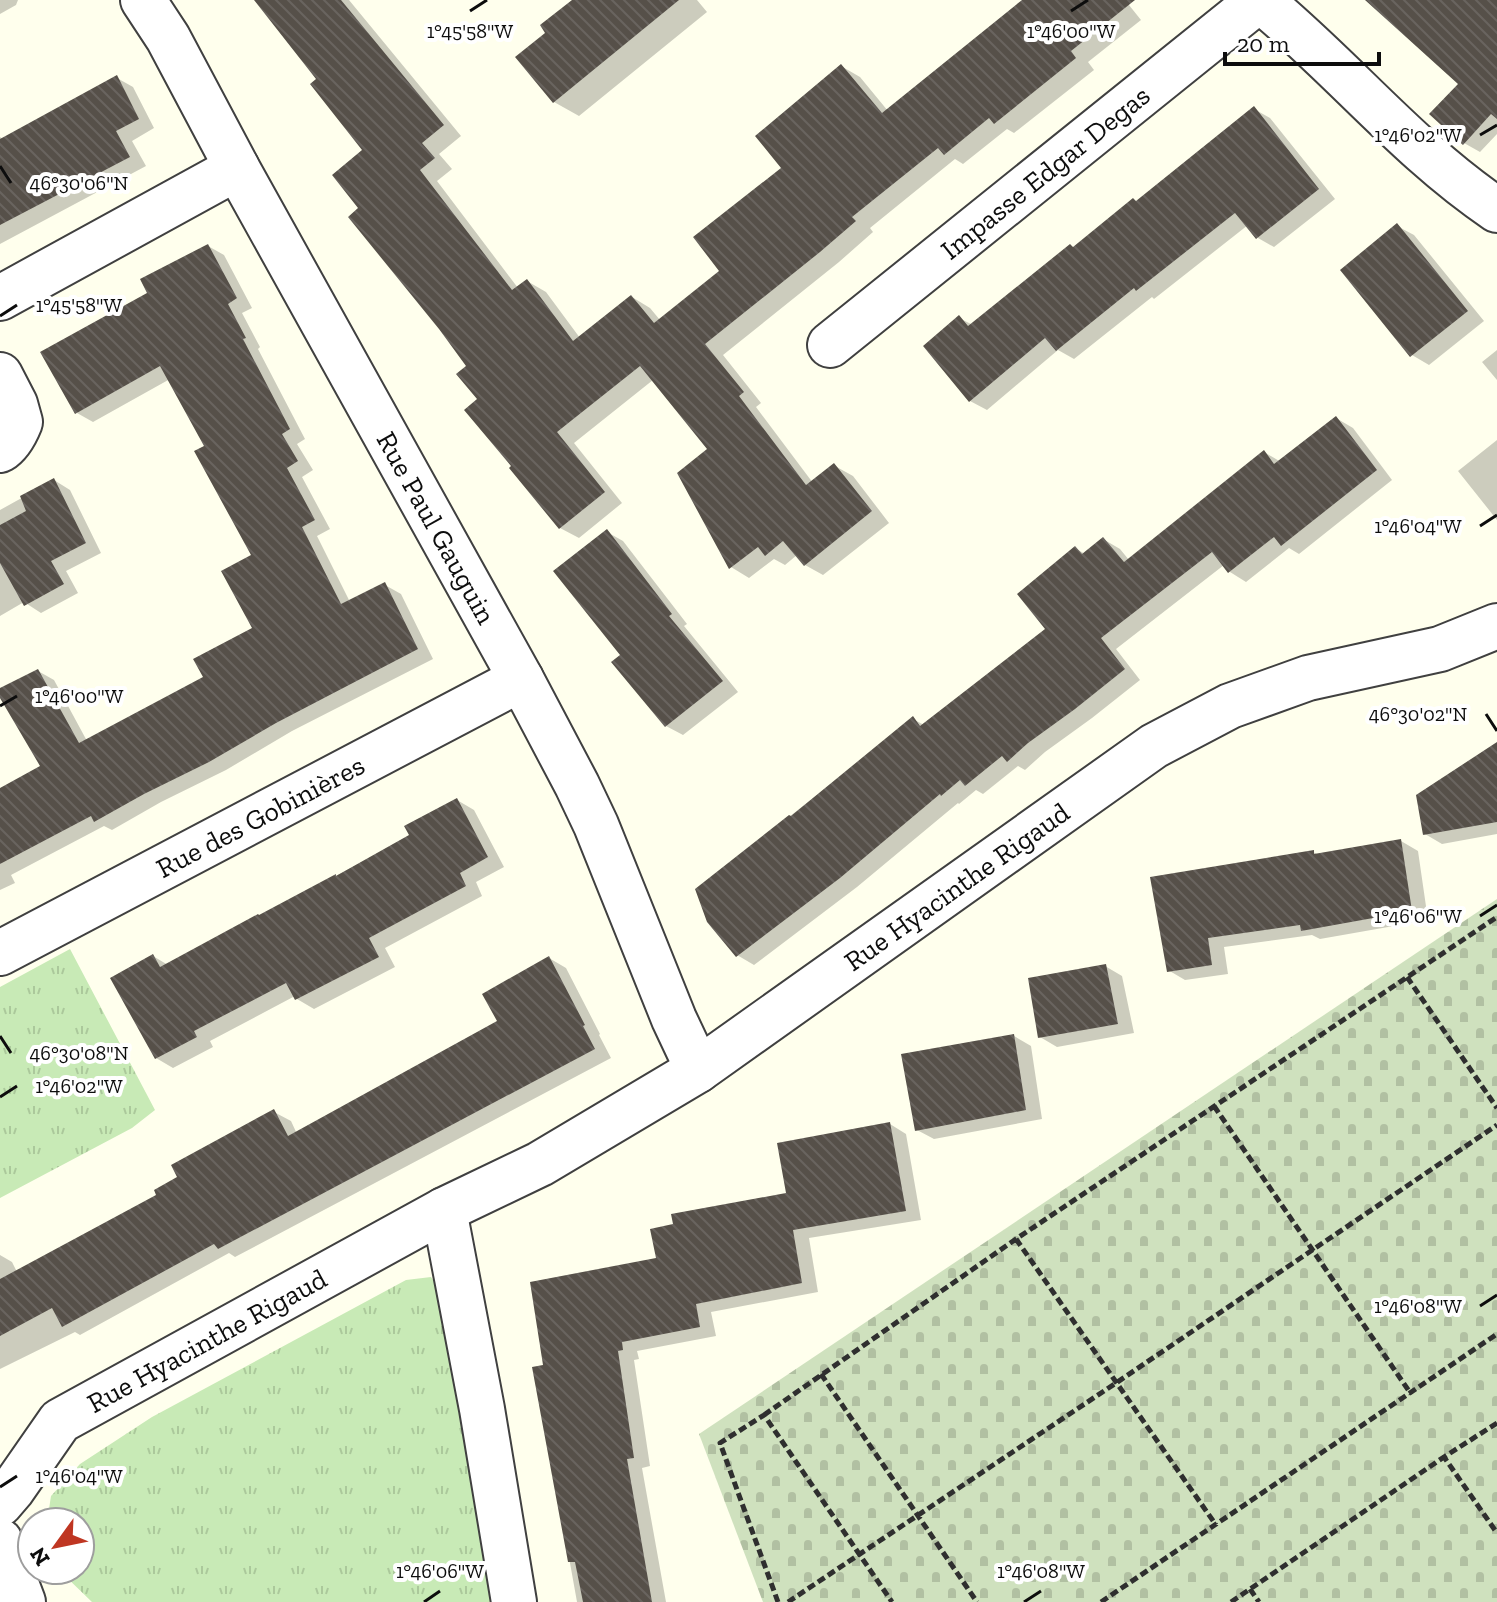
<svg xmlns="http://www.w3.org/2000/svg" width="1497" height="1602" font-family="'Zilla Slab',serif">
<style>
.grass{fill:url(#grass-tufts)}
.cemetery{fill:url(#cemetery-stones)}
.shadow{fill:#0003}
.building{fill:url(#building-back-hatch)}
.lines{fill:none;stroke-linecap:round;stroke-linejoin:round}
.street-casing{stroke:#404040;stroke-width:48}
.path{stroke:#2f2f2f;stroke-width:5;stroke-dasharray:8 4;stroke-linecap:butt}
.street{stroke:#fff;stroke-width:44}
.ticks{fill:none;stroke:#0d0d0d;stroke-width:3}
.labels{text-anchor:middle;dominant-baseline:central;stroke-width:8;stroke-linejoin:round;paint-order:stroke}
.street-label{font-size:28px;fill:#0d0d0d;stroke:#fff}
.ticks-label{font-size:20px;text-anchor:middle;fill:#0d0d0d;stroke:#fff;stroke-width:8;stroke-linejoin:round;paint-order:stroke}
</style>
<defs>
<pattern id="grass-tufts" width="24" height="20" patternUnits="userSpaceOnUse" patternTransform="scale(2)"><rect width="24" height="20" fill="#c8eab6"/><path d="M3 7l-1-3M5 7V3M7 7l1-3M15 17l-1-3M17 17v-4M19 17l1-3" fill="none" stroke="#abc89b"/></pattern>
<pattern id="cemetery-stones" width="16" height="16" patternUnits="userSpaceOnUse" patternTransform="scale(2)"><rect width="16" height="16" fill="#cfe1be"/><path d="M2 7V4a2 2 0 0 1 4 0v3zM10 15v-3a2 2 0 0 1 4 0v3z" fill="#b1c0a2"/></pattern>
<pattern id="building-back-hatch" width="6" height="6" patternUnits="userSpaceOnUse" patternTransform="scale(2)"><rect width="6" height="6" fill="#565049"/><path d="M-1 5l2 2M0 0l6 6M5-1l2 2" fill="none" stroke="#69645f"/></pattern>
</defs>
<rect width="100%" height="100%" fill="#ffffed"/>
<path class="grass" d="M70 949 155 1110 132 1128 0 1198V987Z
M431 1277 443 1294 497 1602H92L61 1572 60 1570H80V1522H47L51 1496 80 1464 152 1417 406 1280Z"/>
<path class="cemetery" d="M1497 899V1602H763L699 1434Z"/>
<path class="shadow" d="M0 0H18L16 5 0 14Z
M272 0H349L461 136 439 154 452 169 437 181 518 288 527 281 546 292 580 338 632 297 650 308 660 320 722 271 784 169 841 66 860 77 888 111 1025 0H1125L1141 20 1088 62 1094 70 1014 133 1007 129 963 164 955 159 870 228 873 232 839 262 723 355 761 403 756 407 813 483 835 466 853 476 889 523 823 575 805 565 797 555 785 565 774 559 749 578 731 567 710 450 653 380 574 443 622 503 579 538 560 528 479 400 469 366 361 208 365 150 319 79Z
M575 0H697L707 12 579 116 554 102Z
M1374 0H1497V134L1480 152 1464 143 1460 84Z
M117 78 133 87 154 128 132 141 146 166 0 244V137L3 139Z
M1254 109 1270 118 1335 199 1274 247 1258 238 1248 225 1154 299 1152 297 1074 359 1058 350 987 410 970 401 959 318 973 325 1137 203Z
M1397 226 1414 235 1484 321 1429 365 1412 355Z
M208 246 224 255 252 308 242 313 260 347 258 349 305 439 297 444 313 470 302 477 330 529 317 536 350 602 385 585 401 594 433 659 292 731 226 770 161 802 112 830 104 826 11 875 15 883 0 890V790L42 767 0 694V691L38 671 54 680 87 741 205 678 254 629V555L207 446 170 379 93 422 77 413 150 293Z
M1497 350V380L1482 362Z
M1336 418 1353 428 1392 480 1299 554 1289 548 1246 582 1230 572 1224 565 1116 649 1140 680 1092 718 1045 752 1025 770 1018 766 983 794 976 790 959 804 958 803 857 887 754 965 737 955 789 817 913 719 924 725 1048 629 1075 548 1085 554 1103 539 1120 549 1129 560 1264 452 1281 462Z
M1497 440V520L1458 471Z
M54 480 70 490 101 553 66 571 78 593 41 613 24 602 0 616V510Z
M607 532 623 541 687 624 684 626 738 692 683 735 666 726 622 655Z
M1497 744V834L1442 844 1425 834Z
M457 800 474 810 504 867 476 882 482 896 385 948 395 967 314 1009 297 999 295 996 210 1041 213 1047 173 1068 156 1058 153 956 168 965 411 836Z
M1401 841 1418 851 1428 920 1320 939 1312 935 1224 947 1228 974 1185 980 1168 970 1152 879 1313 852 1319 855Z
M549 958 566 968 600 1034 599 1035 611 1058 235 1257 229 1253 80 1335 75 1332 0 1369V1255L12 1262 17 1272 159 1195 180 1178 274 1112 291 1121 297 1134 500 1022Z
M1105 966 1122 976 1134 1033 1057 1047 1040 1037Z
M1014 1036 1031 1046 1042 1119 934 1139 917 1130Z
M890 1124 906 1134 921 1220 809 1238 818 1292 711 1312 716 1336 637 1351 639 1359 634 1360 650 1466 642 1468 666 1602H577L535 1368 545 1367 658 1260 788 1194Z"/>
<path class="building" d="M254 0H341L444 125 422 143 435 158 420 170 512 290 527 279 573 341 631 295 654 323 719 271 693 237 781 168 755 136 841 64 882 113 1022 0H1135L1071 51 1076 58 994 124 989 118 944 155 938 148 852 217 856 221 820 252 705 344 744 392 739 396 806 485 834 463 872 511 804 566 783 541 765 556 758 547 729 569 677 473 707 449 640 366 557 432 605 492 559 529 509 468 511 466 464 410 477 399 456 374 466 366 439 329 348 217 358 208 332 175 362 150 310 84 316 79Z
M572 0H679L553 103 515 57 545 33 540 25Z
M1365 0H1497V119L1491 114 1463 145 1429 114 1458 84Z
M117 75 139 119 116 131 130 157 0 225V139Z
M1254 106 1319 189 1256 239 1235 213 1136 291 1134 288 1056 351 1045 338 969 402 923 346 959 315 968 326 1070 244 1073 247 1133 198 1136 201Z
M1397 223 1468 311 1410 357 1340 270Z
M208 244 237 298 228 304 246 338 243 339 290 429 282 434 298 461 287 468 315 520 302 527 341 604 385 582 418 649 276 723 209 762 144 794 94 822 91 816 0 864V788L40 766 0 698V688L38 669 79 743 203 677 193 659 252 628 221 571 251 555 194 451 204 446 160 366 75 414 40 352 147 293 140 279Z
M1336 416 1377 470 1281 546 1274 537 1228 573 1212 552 1101 638 1125 669 1075 709 1028 743 1007 762 1002 756 965 786 960 780 941 796 940 794 840 878 736 957 707 922 695 889 789 815 791 816 913 716 920 726 1045 629 1017 594 1075 546 1082 554 1103 537 1124 562 1264 450 1274 464Z
M54 478 86 543 51 561 64 584 24 606 0 563V525L26 511 20 496Z
M607 529 672 614 669 616 723 681 665 727 611 662 620 655 553 571Z
M1497 742V822L1423 835 1416 795Z
M457 798 488 857 460 873 466 886 369 938 379 957 295 1000 286 983 194 1031 197 1037 155 1059 110 978 153 954 160 967 258 914 259 915 336 874V876L409 835 404 826Z
M1401 839 1412 911 1301 931 1300 925 1208 938 1212 965 1167 972 1150 877 1314 850V854Z
M549 956 585 1025 583 1026 595 1049 218 1249 214 1244 62 1327 52 1308 0 1336V1279L156 1195 154 1190 177 1177 171 1165 274 1109 288 1136 497 1021 482 994Z
M1106 964 1118 1024 1038 1038 1028 978Z
M1014 1034 1026 1110 915 1131 901 1054Z
M890 1122 906 1211 793 1230 802 1283 696 1304 700 1327 622 1342 623 1350 618 1351 634 1458 627 1459 652 1602H583L575 1562H568L532 1367 543 1365 530 1282 656 1258 650 1229 673 1224 671 1214 786 1193 777 1143Z"/>
<g class="lines">
<g class="street-casing">
<g id="street">
<path id="s1" d="M143 0 168 38 237 168 521 679 577 785 596 825 674 1019 698 1070"/>
<path d="M1260 0C1342 67 1408 150 1497 210"/>
<path d="M0 298 237 168"/>
<path id="s2" d="M830 345 1259 0"/>
<path d="M0 375 15 404 20 422C16 432 10 444 0 450"/>
<path id="s3" d="M0 953 521 679"/>
<path d="M444 1210 482 1409 514 1602"/>
<path id="s4" d="M0 1504 12 1490 60 1421 444 1210 540 1164 698 1070 1154 746 1230 706 1308 678 1440 649 1497 626"/>
<path d="M0 1541 23 1602"/>
</g>
</g>
<path class="path" d="M1407 977 1497 1108
M1214 1106 1411 1394
M1016 1239 1216 1525
M821 1374 977 1602
M764 1415 1016 1239 1497 917
M1497 1423 1444 1457 1497 1533
M1250 1589 1259 1602
M778 1602 720 1443 764 1415 892 1602
M788 1602 1116 1383 1497 1125
M1101 1602 1497 1334
M1231 1602 1444 1457"/>
<use href="#street" class="street"/>
</g>
<path class="ticks" d="M470 11 487 0M1071 11 1088 0M1480 135 1497 125M0 166 11 183M0 316 17 305M1480 526 1497 515M0 706 17 696M1486 714 1497 731M1480 916 1497 905M0 1036 11 1053M0 1097 17 1086M1480 1306 1497 1295M0 1487 17 1476M424 1602 440 1591M1024 1602 1041 1591"/>
<g class="labels">
<g class="street-label">
<text stroke="none"><textPath href="#s2" startOffset="276">Impasse Edgar Degas</textPath></text>
<text stroke="none"><textPath href="#s1" startOffset="604">Rue Paul Gauguin</textPath></text>
<text stroke="none"><textPath href="#s3" startOffset="294">Rue des Gobinières</textPath></text>
<text stroke="none"><textPath href="#s4" startOffset="1148">Rue Hyacinthe Rigaud</textPath></text>
<text stroke="none"><textPath href="#s4" startOffset="270">Rue Hyacinthe Rigaud</textPath></text>
</g>
</g>
<g class="ticks-label">
<text x="470" y="38">1°45'58"W</text>
<text x="1071" y="38">1°46'00"W</text>
<text x="1418" y="142">1°46'02"W</text>
<text x="79" y="190">46°30'06"N</text>
<text x="79" y="312">1°45'58"W</text>
<text x="1418" y="533">1°46'04"W</text>
<text x="79" y="703">1°46'00"W</text>
<text x="1418" y="721">46°30'02"N</text>
<text x="1418" y="923">1°46'06"W</text>
<text x="79" y="1060">46°30'08"N</text>
<text x="79" y="1093">1°46'02"W</text>
<text x="1418" y="1313">1°46'08"W</text>
<text x="79" y="1483">1°46'04"W</text>
<text x="440" y="1578">1°46'06"W</text>
<text x="1041" y="1578">1°46'08"W</text>
</g>
<g transform="translate(56 1546) rotate(237)"><circle r="38" fill="#ffffff" stroke="#9e9e9e" stroke-width="2"/>
<path d="M0-6L14 30L0 20L-14 30Z" fill="#bf3622"/>
<text y="-12" font-size="22" font-weight="bold" text-anchor="middle" fill="#0d0d0d">N</text>
</g>
<path d="M1225 52v12h154v-12" fill="none" stroke="#0d0d0d" stroke-width="4"/>
<text x="1237" y="52" font-size="24" fill="#0d0d0d" stroke="#ffffff" stroke-width="6" paint-order="stroke">20 m</text>
</svg>
